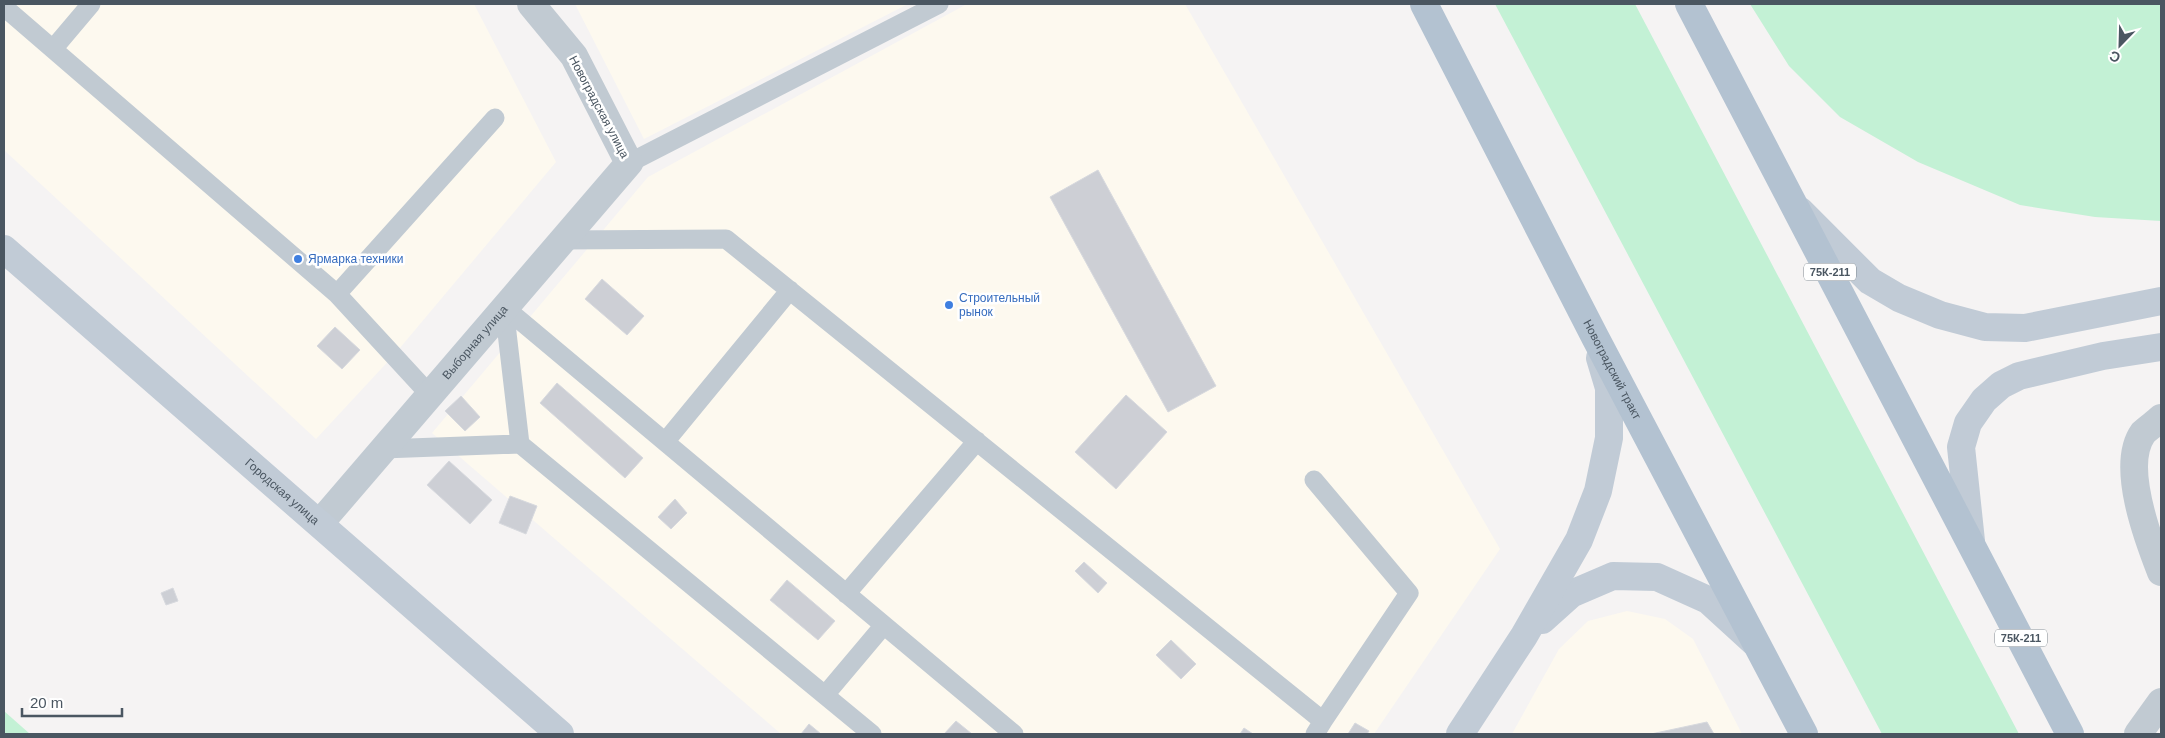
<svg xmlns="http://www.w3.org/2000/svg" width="2165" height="738" font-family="Helvetica,sans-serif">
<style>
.commercial{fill:#fdf9ef}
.green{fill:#c3f1d5}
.building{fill:#cdcfd5;stroke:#d7d9de}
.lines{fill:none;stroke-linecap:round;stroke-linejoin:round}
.lane{stroke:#c1cad2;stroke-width:19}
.street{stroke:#c1cad2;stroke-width:28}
.secondary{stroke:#c1cbd6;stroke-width:28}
.primary{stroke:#b3c2d1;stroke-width:28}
.shop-dot{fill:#3f7fe0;stroke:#fff;stroke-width:2}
.labels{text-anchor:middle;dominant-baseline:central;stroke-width:5;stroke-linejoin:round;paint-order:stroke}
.shield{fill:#fff;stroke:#808990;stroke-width:1}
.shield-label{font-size:11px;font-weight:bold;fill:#4a5661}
.street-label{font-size:12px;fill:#4a5661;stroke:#fff}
.shop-label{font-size:12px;fill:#366cbe;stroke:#fff;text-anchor:start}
</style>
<rect width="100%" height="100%" fill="#f5f3f3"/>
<path class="commercial" d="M4 4H474L556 162 394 355 316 439 4 150Z
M575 4H908L644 139Z
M967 4H1185L1500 549 1374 734H781L432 433 648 177Z
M1627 611 1665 619 1693 639 1742 734H1512L1559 649 1588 621Z"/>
<path class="green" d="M1495 4H1635L2019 734H1882Z
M1750 4H2161V221L2095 217 2020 205 1918 162 1840 117 1789 66Z
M4 711 30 734H4Z"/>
<path class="building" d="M1098 170 1216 386 1168 412 1050 197Z
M602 279 644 316 627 335 585 299Z
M335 327 360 350 342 369 317 346Z
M557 383 643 458 625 478 540 403Z
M1126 395 1167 432 1116 489 1075 452Z
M461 396 480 417 465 431 445 411Z
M449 461 492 500 470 524 427 485Z
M510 496 537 506 526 534 499 523Z
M675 499 687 513 671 529 658 517Z
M1084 562 1107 583 1098 593 1075 571Z
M787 580 835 621 818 640 770 600Z
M173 588 178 601 166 605 161 593Z
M1171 640 1196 664 1181 679 1156 655Z
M956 721 972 734H944Z
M1707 722 1714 734H1651Z
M1355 723 1369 731 1367 734H1348Z
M809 724 821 734H801Z
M1244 728 1253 734H1240Z"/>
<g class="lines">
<path class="lane" d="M4 7 337 294 430 395
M53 49 91 4
M629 163 939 4
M561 240 726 239 1323 721 1315 734
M337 294 495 118
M504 307 1014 734
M504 307 520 444
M665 442 790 290
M383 449 520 444 872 734
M1314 480 1409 593 1323 721
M846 594 977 441
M825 695 884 625"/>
<g class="street">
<path d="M2161 418C2156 423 2148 428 2143 433 2120 465 2148 539 2161 572"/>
<path id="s1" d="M320 523 629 163 574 56 531 4"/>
<path d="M2138 734 2161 702"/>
</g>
<g class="secondary">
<path d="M1800 211 1870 281 1899 298 1940 315 1985 327 2025 328 2161 301"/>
<path id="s2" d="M4 249 560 734"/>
<path d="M1971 541 1961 447 1968 423 1984 400 2001 385 2019 376 2103 356 2161 347"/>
<path d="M1542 620 1571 594 1613 576 1657 577 1708 600 1754 642"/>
<path d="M1460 734 1524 636 1579 540 1598 491 1609 438V388L1600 358"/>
</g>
<g class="primary">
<path id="s3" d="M1424 4 1595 337 1804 734"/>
<path d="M1689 4 2070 734"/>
</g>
</g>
<g class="shop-dot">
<circle cx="298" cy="259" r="5"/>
<circle cx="949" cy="305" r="5"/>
</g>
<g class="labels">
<g class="shield">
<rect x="1804" y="263.5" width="52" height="17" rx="4"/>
<rect x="1995" y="629.5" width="52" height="17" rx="4"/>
</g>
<g class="shield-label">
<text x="1830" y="272">75К-211</text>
<text x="2021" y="638">75К-211</text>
</g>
<g class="street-label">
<text transform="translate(599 107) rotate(62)">Новоградская улица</text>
<text stroke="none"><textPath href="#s1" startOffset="238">Выборная улица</textPath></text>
<text stroke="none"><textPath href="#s3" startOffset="411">Новоградский тракт</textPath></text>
<text stroke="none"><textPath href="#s2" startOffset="369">Городская улица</textPath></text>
</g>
<g class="shop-label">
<text x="308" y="259">Ярмарка техники</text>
<text x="959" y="298">Строительный<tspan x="959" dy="14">рынок</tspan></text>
</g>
</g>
<rect width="2165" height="738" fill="none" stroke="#4a5661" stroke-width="10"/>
<g transform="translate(2120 45) rotate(203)" stroke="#ffffff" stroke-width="4" paint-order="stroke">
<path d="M0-4L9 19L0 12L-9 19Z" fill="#4a5661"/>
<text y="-8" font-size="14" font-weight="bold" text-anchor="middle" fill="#4a5661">С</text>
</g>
<path d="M22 708v8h100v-8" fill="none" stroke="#4a5661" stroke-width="2.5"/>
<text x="30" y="708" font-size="15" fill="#4a5661" stroke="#ffffff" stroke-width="4" paint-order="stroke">20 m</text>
</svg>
